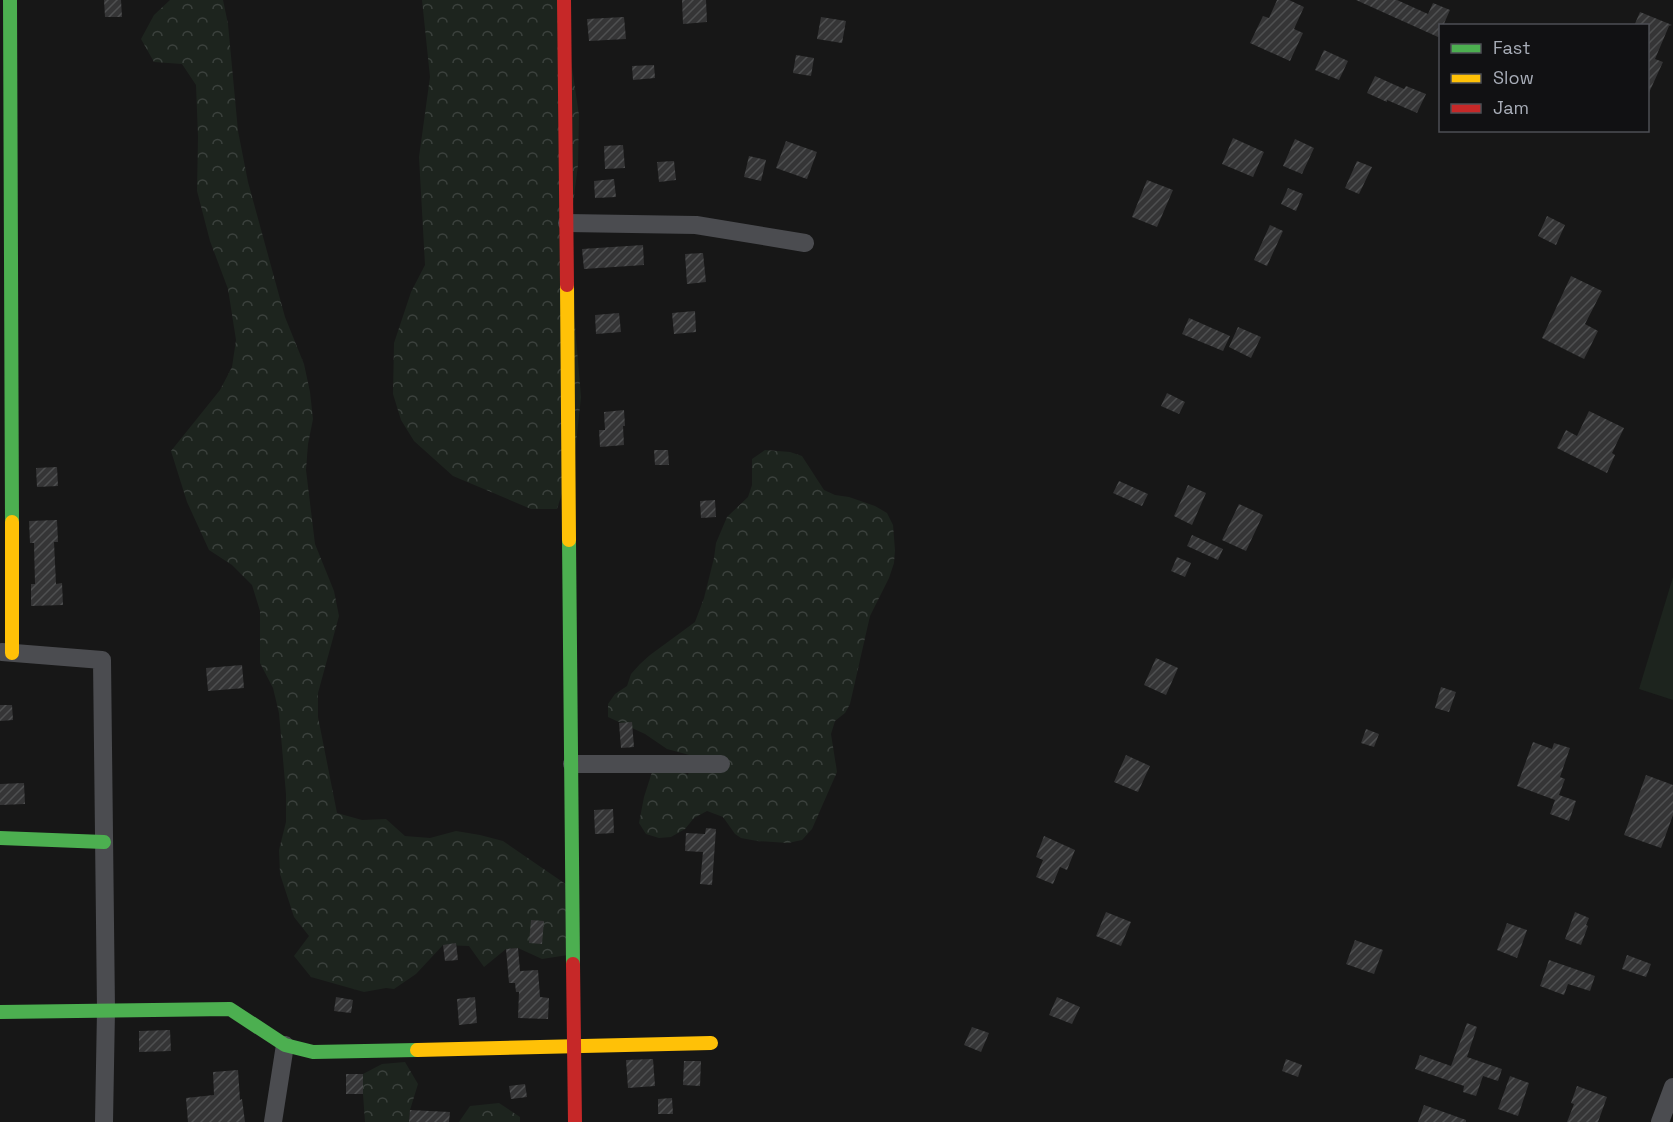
<svg xmlns="http://www.w3.org/2000/svg" width="1673" height="1122" font-family="'Space Grotesk',sans-serif">
<style>
.forest{fill:url(#forest-crowns)}
.park{fill:#1d241e}
.building{fill:url(#building-hatch)}
.lines{fill:none;stroke-linecap:round;stroke-linejoin:round}
.street{stroke:#4b4c50;stroke-width:18}
.fast{stroke:#4caf50;stroke-width:14}
.slow{stroke:#ffc107;stroke-width:14}
.jam{stroke:#c62828;stroke-width:14}
</style>
<defs>
<pattern id="forest-crowns" width="20" height="18" patternUnits="userSpaceOnUse" patternTransform="scale(1.5)"><rect width="20" height="18" fill="#1d241e"/><path d="M2 6a3 3 0 1 1 6 0M12 15a3 3 0 1 1 6 0" fill="none" stroke="#3b413d"/></pattern>
<pattern id="building-hatch" width="6" height="6" patternUnits="userSpaceOnUse" patternTransform="scale(1.5)"><rect width="6" height="6" fill="#353536"/><path d="M-1 1l2-2M0 6l6-6M5 7l2-2" fill="none" stroke="#4f5051"/></pattern>
</defs>
<rect width="100%" height="100%" fill="#171717"/>
<path class="forest" d="M170 0H223L228 24 238 131 248 182 285 317 304 364 310 392 313 419 308 444 306 470 315 544 334 591 339 616 318 693V717L337 813 362 820 386 819 405 836 430 838 456 831 480 835 503 841 567 885 568 955 542 959 518 948 506 949 484 967 469 946 443 945 416 974 394 989 386 988 364 992 311 977 294 956 309 936 294 917 280 874 279 850 286 822V794L279 713 273 688 260 663V611L252 585 232 565 209 550 187 502 171 451 220 390 232 367 236 340 228 289 210 241 197 191 198 137 196 85 182 64 154 62 141 39 154 15Z
M422 0H562L579 115 578 165 568 243 581 397 575 453 557 509H531L453 476 414 441 401 420 393 394 394 343 411 292 425 265 419 157 430 77Z
M765 450 790 452 802 456 824 490 835 495 849 497 875 506 887 513 893 525 895 550 894 563 889 578 870 616 850 704 845 713 835 721 831 734 837 772 812 829 802 840 788 843 757 841 741 838 735 834 723 817 707 811 694 818 685 829 671 837 659 838 646 834 639 823 644 797 652 772 678 768 688 775 693 756 667 749 645 734 608 717V704L615 694 627 686 631 674 640 664 650 655 695 622 704 598 714 558 716 543 727 517 748 497 752 485V459Z
M405 1062 418 1084 410 1110 409 1122H365L363 1094V1074L382 1064Z
M499 1103 520 1117V1122H459L470 1106Z"/>
<path class="park" d="M1673 577V700L1639 689Z"/>
<path class="building" d="M104 0H121L122 17H105Z
M682 0H706L707 22 683 24Z
M1277 0H1289L1304 7 1294 29 1303 33 1290 61 1250 43 1263 16 1269 18Z
M1356 0H1397L1428 14 1433 3 1450 10 1443 26H1440V32L1438 37Z
M1640 12 1672 25 1669 26 1655 59 1663 62 1647 97V26H1634Z
M624 17 626 39 589 41 587 19Z
M821 17 846 21 842 43 817 39Z
M1324 50 1348 61 1339 80 1315 70Z
M796 55 814 58 811 76 793 73Z
M654 65 655 78 633 80 632 66Z
M1375 76 1404 89 1406 86 1426 94 1417 113 1387 100V102L1367 93Z
M1233 138 1264 152 1253 177 1222 164Z
M1295 139 1314 148 1302 174 1283 166Z
M786 141 817 152 807 179 776 168Z
M623 145 625 168 605 169 604 146Z
M749 156 766 160 761 181 744 177Z
M674 161 676 180 659 182 657 162Z
M1357 161 1372 167 1359 194 1345 188Z
M614 179 616 197 595 198 594 181Z
M1147 180 1173 190 1157 227 1132 217Z
M1288 188 1303 194 1296 211 1281 204Z
M1547 216 1565 225 1556 245 1538 236Z
M1270 225 1283 231 1267 266 1254 260Z
M643 245 644 265 584 269 582 249Z
M703 253 706 282 687 284 685 254Z
M1571 276 1602 291 1585 324 1598 331 1584 359 1542 338Z
M695 311 696 332 674 334 672 313Z
M619 313 621 332 596 334 595 315Z
M1189 318 1230 336 1223 351 1182 334Z
M1238 327 1261 337 1251 358 1229 347Z
M1167 393 1185 402 1179 414 1161 406Z
M624 410 625 426H623L624 445 600 447 599 430H605L604 412Z
M1589 411 1624 428 1612 453 1615 455 1607 473 1557 448 1566 430 1577 436Z
M654 450H668L669 465H655Z
M57 467 58 486 37 487 36 468Z
M1119 481 1148 494 1142 506 1113 493Z
M1188 485 1206 493 1192 525 1174 516Z
M715 500 716 517 701 518 700 501Z
M1239 504 1263 515 1246 551 1222 540Z
M57 520 58 542H54L56 584 62 583 63 605 31 606V584H35L34 543H30L29 521Z
M1192 535 1223 549 1218 560 1187 546Z
M1177 557 1191 563 1185 577 1171 571Z
M1156 658 1178 668 1166 695 1144 685Z
M242 665 244 688 208 691 206 668Z
M1441 687 1456 692 1449 712 1435 708Z
M0 705H12L13 720 0 721Z
M632 722 634 747 621 748 619 723Z
M1366 729 1379 734 1374 747 1361 743Z
M1533 742 1552 749 1554 743 1570 748 1560 777 1565 779 1559 795 1576 801 1569 821 1550 814 1555 800 1517 786Z
M1126 755 1150 766 1138 792 1114 782Z
M1646 775 1673 785V815L1661 848 1624 835Z
M24 783 25 804 0 805V784Z
M613 809 614 833 595 834 594 810Z
M706 828 716 829 712 885 700 884 703 852 685 851 686 833 705 834Z
M1044 836 1075 850 1067 870 1060 867 1053 884 1036 877 1043 860 1036 857Z
M1106 912 1131 922 1121 946 1096 936Z
M1575 912 1589 918 1586 925 1588 926 1581 945 1565 939Z
M531 920 544 921 542 944 529 943Z
M1507 923 1527 930 1517 958 1497 950Z
M1355 940 1383 950 1374 974 1346 964Z
M456 943 458 960 445 961 443 945Z
M518 948 520 971 538 970 540 997 549 998 548 1019 518 1018 519 992H516L515 983H509L506 949Z
M1627 955 1651 964 1646 977 1622 969Z
M1549 960 1595 976 1590 991 1568 984 1564 995 1540 986Z
M336 997 353 1000 351 1013 334 1011Z
M475 997 477 1023 459 1025 457 999Z
M1057 997 1080 1007 1072 1024 1049 1015Z
M1467 1023 1477 1027 1467 1057 1502 1069 1498 1081 1483 1076 1476 1096 1463 1092 1464 1086 1415 1069 1420 1055 1451 1066Z
M972 1027 989 1033 981 1052 964 1045Z
M170 1030 171 1051 139 1052V1031Z
M653 1059 655 1086 628 1088 626 1060Z
M1286 1059 1302 1065 1298 1077 1282 1071Z
M684 1061H701L700 1086 683 1085Z
M238 1070 240 1100 242 1099 245 1122H188L186 1098 214 1095 213 1072Z
M346 1074H363V1094H346Z
M1510 1076 1529 1083 1518 1116 1498 1109Z
M525 1084 527 1097 511 1099 509 1086Z
M1577 1086 1607 1097 1598 1122H1567L1574 1104 1571 1103Z
M672 1098 673 1114H658V1099Z
M1424 1105 1466 1120V1122H1418Z
M410 1110 450 1112 449 1122H409Z"/>
<g class="lines">
<path class="street" d="M567 223 696 225 805 243
M2 652 102 660 106 1010 104 1122
M572 764H721
M273 1122 285 1045
M1660 1122 1673 1087"/>
<path class="fast" d="M10 0 12 522
M569 540 573 964
M0 838 104 842
M0 1012 230 1009 285 1045 313 1052 417 1050"/>
<path class="slow" d="M567 285 569 540
M12 522V653
M417 1050 711 1043"/>
<path class="jam" d="M564 0 567 285
M573 964 575 1122"/>
</g>
<rect x="1439" y="24" width="210" height="108" fill="#111113" stroke="#4d4f55" stroke-width="1.5"/>
<rect x="1451" y="44" width="30" height="9" fill="#4caf50" stroke="#4d4f55" stroke-width="1.5"/>
<text x="1493" y="54" font-size="18" fill="#a8adb8">Fast</text>
<rect x="1451" y="74" width="30" height="9" fill="#ffc107" stroke="#4d4f55" stroke-width="1.5"/>
<text x="1493" y="84" font-size="18" fill="#a8adb8">Slow</text>
<rect x="1451" y="104" width="30" height="9" fill="#c62828" stroke="#4d4f55" stroke-width="1.5"/>
<text x="1493" y="114" font-size="18" fill="#a8adb8">Jam</text>
</svg>
